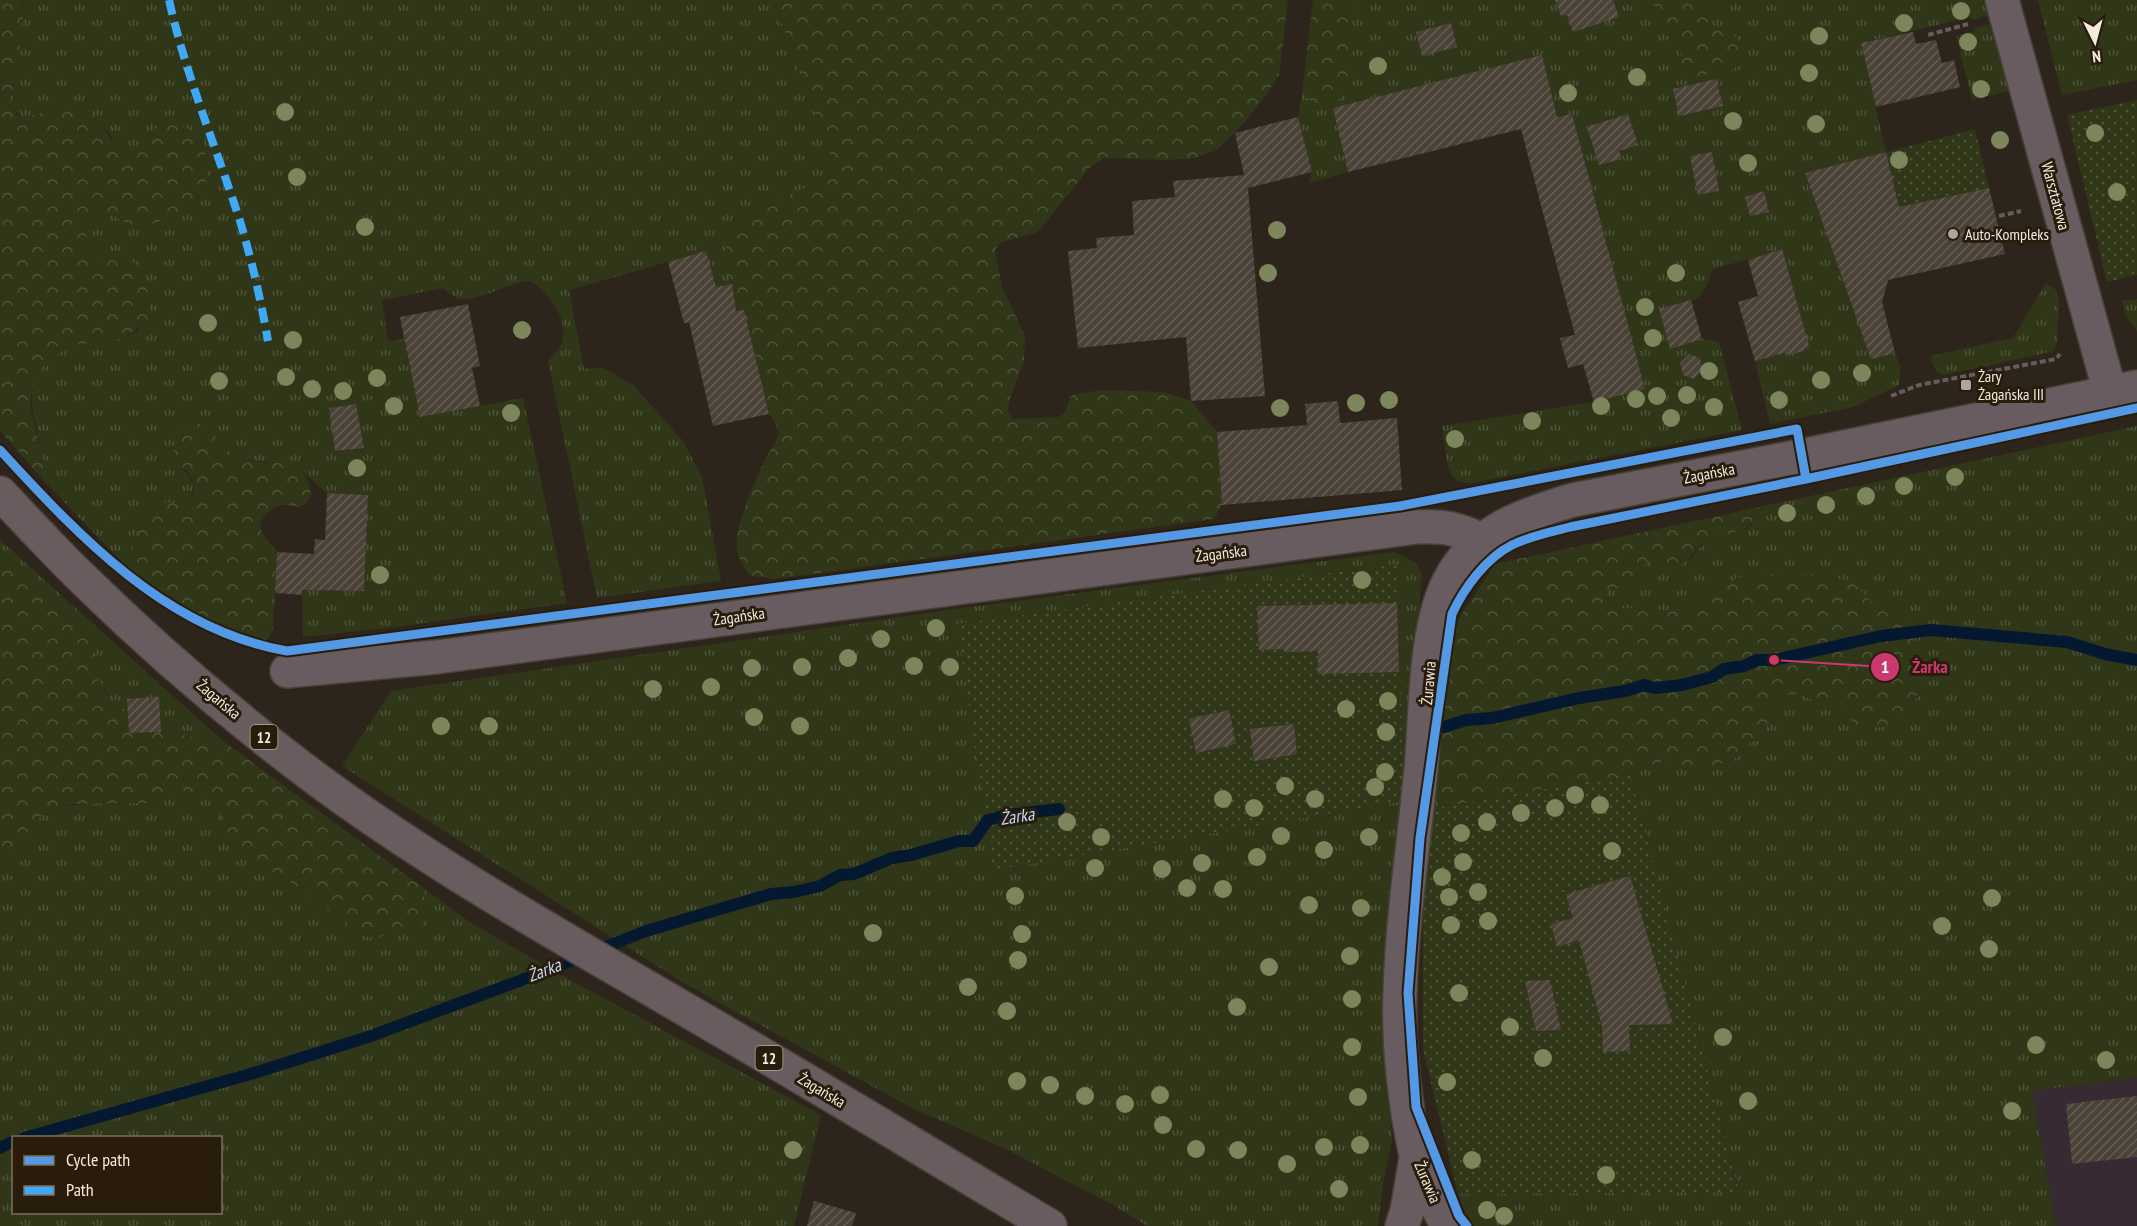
<svg xmlns="http://www.w3.org/2000/svg" width="2137" height="1226" font-family="'PT Sans Narrow',sans-serif">
<style>
.commercial{fill:#372a33}
.grass{fill:url(#grass-tufts);fill-rule:evenodd}
.forest{fill:url(#forest-crowns)}
.garden{fill:url(#garden-dots)}
.lines{fill:none;stroke-linecap:round;stroke-linejoin:round}
.stream{stroke:#041930;stroke-width:12}
.building{fill:url(#building-hatch)}
.minor-casing{stroke:#474138;stroke-width:36}
.tertiary-casing{stroke:#474138;stroke-width:36}
.primary-casing{stroke:#474138;stroke-width:36}
.path{stroke:#655c5b;stroke-width:4;stroke-dasharray:6 3;stroke-linecap:butt}
.minor{stroke:#685c61;stroke-width:33}
.tertiary{stroke:#685c61;stroke-width:33}
.primary{stroke:#695c5e;stroke-width:33}
.quiet{stroke:#3fa9f5;stroke-width:8;stroke-dasharray:15 8;stroke-linecap:butt}
.cycleway-casing{stroke:#2a1c0a;stroke-width:13}
.cycleway{stroke:#5399e6;stroke-width:9}
.tree{fill:#7d855c}
.poi-dot{fill:#aea69a;stroke:#2a1c0a;stroke-width:2}
.labels{text-anchor:middle;dominant-baseline:central;stroke-width:6;stroke-linejoin:round;paint-order:stroke}
.shield{fill:#2a1c0a;stroke:#b7ad9f;stroke-width:1.5}
.shield-label{font-size:15px;font-weight:bold;fill:#f4ebdf}
.street-label{font-size:16px;fill:#f4ebdf;stroke:#2a1c0a}
.poi-label{font-size:16px;fill:#f4ebdf;stroke:#2a1c0a;text-anchor:start}
.water-label{font-size:18px;font-style:italic;fill:#bfdcfc;stroke:#2a1c0a}
.leader{fill:none;stroke:#ca386f;stroke-width:2}
.callout-dot{fill:#ca386f;stroke:#2a1c0a;stroke-width:2}
.mark-label{font-size:18px;text-anchor:middle;font-weight:bold;fill:#fff}
.callout-label{font-size:18px;text-anchor:middle;font-weight:bold;fill:#ca386f;stroke:#2a1c0a;stroke-width:6;stroke-linejoin:round;paint-order:stroke}
</style>
<defs>
<pattern id="grass-tufts" width="24" height="20" patternUnits="userSpaceOnUse" patternTransform="scale(1.5)"><rect width="24" height="20" fill="#303718"/><path d="M3 7l-1-3M5 7V3M7 7l1-3M15 17l-1-3M17 17v-4M19 17l1-3" fill="none" stroke="#4f5439"/></pattern>
<pattern id="forest-crowns" width="20" height="18" patternUnits="userSpaceOnUse" patternTransform="scale(1.5)"><rect width="20" height="18" fill="#303718"/><path d="M2 6a3 3 0 1 1 6 0M12 15a3 3 0 1 1 6 0" fill="none" stroke="#4f5439"/></pattern>
<pattern id="garden-dots" width="8" height="8" patternUnits="userSpaceOnUse" patternTransform="scale(1.5)"><rect width="8" height="8" fill="#303718"/><path d="M2 2h.1M6 6h.1" fill="none" stroke="#4f5439" stroke-width="1.8" stroke-linecap="round"/></pattern>
<pattern id="building-hatch" width="6" height="6" patternUnits="userSpaceOnUse" patternTransform="scale(1.5)"><rect width="6" height="6" fill="#4a4237"/><path d="M-1 1l2-2M0 6l6-6M5 7l2-2" fill="none" stroke="#655d54"/></pattern>
</defs>
<rect width="100%" height="100%" fill="#2d251b"/>
<path class="commercial" d="M2137 1077V1226H2056L2032 1091Z"/>
<path class="grass" d="M21 0H773L830 155 826 177 753 214 725 269 732 284 716 287 706 251 569 290 584 369 602 367 633 385 683 441 702 477 721 581 597 598 548 361C554 355 560 349 562 341 568 318 549 292 530 281 509 282 472 305 455 297 451 295 447 291 443 288L382 300 388 341 404 339 420 417 523 398 567 603 395 627 303 637 302 590 364 591 368 495 327 493 303 472 277 463 238 459 232 453 176 457 194 485 191 497 185 502C173 505 161 499 150 508L124 564 45 482C48 436 6 386 58 353 62 351 66 347 70 346 79 342 92 344 102 342 115 341 127 336 138 331L144 273C128 256 118 258 96 260 84 247 86 241 88 224L99 217 111 214 124 222 136 225 165 219 198 199 206 184 148 134 135 148 121 152 115 147 109 132 76 108H56L31 118 22 117 11 107 10 100 15 76 23 4ZM356 404 364 448 335 451 330 408Z
M1319 0H1555L1561 16 1567 15 1573 31 1613 0H1983L1988 16 1972 20 1971 17 1861 43 1886 152 1805 174 1871 358 1895 353 1900 366 1899 385 1853 407 1770 424 1755 361 1785 353 1782 250 1712 269C1704 305 1690 301 1659 310L1670 349 1702 339 1719 342 1742 430 1477 482C1470 483 1460 484 1454 478 1446 470 1444 438 1442 426L1594 402 1645 389 1572 114 1557 117 1542 56 1333 108 1348 172 1309 183 1312 172 1298 117Z
M2038 0H2137V80L2062 95Z
M1990 24 2009 91 1972 100 1956 36 1975 31 1974 28Z
M2046 283 2056 290 2059 297 2057 344 2054 350 2050 352 1944 375C1934 372 1932 365 1931 356L2013 338Z
M2137 299V331L2126 317 2122 301Z
M2137 426V658L2104 651 2069 640 1936 627 1871 601 1851 581 1812 575 1739 577 1708 594 1691 609 1683 612 1622 608 1612 604 1606 595 1610 589 1638 580C1640 570 1647 556 1661 560 1662 561 1664 563 1665 563 1672 564 1683 560 1690 559L1705 541 1711 537 1746 529 1752 524 1764 506Z
M0 540 9 548 223 741 161 732 127 699 128 711 109 700 105 688 0 690Z
M1394 552 1415 562 1422 573 1404 801 1382 989 1392 1140 1382 1191 1378 1226H1147L1115 1206 1004 1148 914 1109 687 985 342 766 391 691 955 609ZM1397 564 1404 801 993 870 958 624Z
M1919 631 1963 632 2067 643 2105 655 2137 661V1077L2032 1091 2056 1226H1470L1458 1194 1739 1191 1630 774C1644 763 1654 767 1669 758 1674 760 1680 764 1685 766 1699 771 1723 765 1736 758 1741 755 1743 748 1748 744 1753 740 1759 741 1764 735 1769 728 1766 716 1770 708 1776 694 1798 690 1810 699 1832 693 1841 702 1851 721L1884 727 1895 722 1906 707 1917 697 1919 659 1912 649V637Z
M175 785 214 801 218 806 223 828 239 852 305 891 376 938 389 934H411L422 924 425 889 468 921 557 973 821 1115 794 1226H0V857L18 845 31 833 40 817 57 807 158 797 166 790ZM14 1138H220V1212H14Z"/>
<path class="forest" d="M0 0H21C27 15 14 82 10 100 16 129 36 113 54 109 61 107 71 108 77 108 107 112 103 138 121 152 135 150 139 142 149 133 168 116 185 125 202 138 205 153 210 169 205 184 198 209 161 226 137 225 127 225 119 219 111 214L99 217 88 224C86 241 84 247 96 260 108 259 123 256 133 262 151 272 149 302 149 319 137 331 123 339 105 342 95 344 84 343 73 345 69 346 65 349 61 352 44 363 34 374 31 395 28 422 47 451 45 482L0 431Z
M773 0H1288L1279 75 1263 99 1242 125 1217 150 1195 158 1165 160 1104 158 1091 166 1038 232 1000 243 995 250 1002 287 1025 336 1024 361 1009 401 1008 411 1013 419 1059 417 1065 413 1070 397 1074 394 1104 390 1163 392 1191 401 1217 432 1222 505 1214 519 776 579 749 575C746 569 740 562 738 555 730 532 756 481 765 459 769 451 777 443 778 434 779 426 773 420 769 414L744 310 736 311 732 284 725 269 727 235 753 214 825 177 830 155Z
M1313 0H1354C1352 10 1348 22 1349 33 1350 63 1361 79 1336 103H1314L1302 94Z
M1652 0H1708C1706 8 1705 16 1710 23 1722 40 1743 23 1741 57 1740 71 1728 71 1716 73 1707 74 1698 78 1689 75L1681 64 1682 56 1680 49 1663 25Z
M190 424H202C210 431 233 457 240 459 269 467 309 453 311 495 308 500 306 504 301 506 295 508 288 504 282 505 276 506 274 508 269 512 251 526 266 539 277 552L273 629C271 633 270 638 266 640 259 643 250 638 243 635 197 619 161 594 124 564 128 554 147 510 152 506 164 497 193 512 194 488 195 472 169 464 175 438 177 429 182 426 190 424Z
M1764 506C1751 526 1747 530 1724 535 1718 536 1711 536 1706 540 1693 550 1688 566 1670 569L1660 560C1639 560 1644 572 1635 585L1610 589 1606 595C1609 603 1614 605 1622 608L1683 612 1691 609 1708 594 1739 577 1812 575 1851 581 1871 601 1936 627 1879 632 1775 657H1756L1743 663 1722 666 1711 675 1681 682 1655 686 1644 682 1624 689 1576 696 1492 716 1444 722V709L1457 621 1495 564Z
M0 561 93 639 96 679 101 682 109 700 128 711 129 733 161 732 223 741 425 889 422 924 418 931 411 934H389L376 938 363 936 305 891 239 852 223 828 218 806 214 801 175 785 166 790 148 803 77 804 57 807 40 817 31 833 18 845 0 857Z
M1919 631 1912 637V649L1922 665 1923 688 1895 722 1884 727 1859 728C1840 712 1842 691 1810 699 1798 690 1776 694 1770 708 1766 716 1769 728 1764 735 1759 741 1753 740 1748 744 1743 748 1741 755 1735 758 1723 765 1699 771 1685 766 1680 764 1674 761 1669 758 1653 767 1645 762 1630 774L1431 809 1444 727 1466 721 1492 720 1572 701 1626 692 1643 685 1655 689 1681 686 1711 678 1724 670 1744 668 1757 661H1774L1880 636Z"/>
<path class="garden" d="M2137 100V275L2107 282 2067 115Z
M1975 129 1989 188 1899 207 1886 152Z
M1397 564 1404 801 993 870 957 624Z
M1630 774 1739 1192 1458 1194 1423 1050V911L1431 809Z"/>
<g class="lines">
<path class="stream" d="M1444 727 1466 720 1492 718 1579 698 1625 691 1644 685 1655 688 1682 685 1712 677 1724 669 1744 666 1757 660H1774L1881 636 1931 630 2067 642 2105 654 2137 660
M24 1138 254 1073 371 1036 535 975 646 931 771 894 794 892 820 886 840 875 854 874 892 858 911 855 959 841H973L988 820 1007 815 1059 809
M0 1148 14 1141"/>
</g>
<path class="building" d="M1555 0H1613L1619 17 1573 32 1567 15 1561 16Z
M1451 23 1457 47 1422 56 1416 32Z
M1913 32 1916 44 1936 40 1942 63 1954 60 1960 87 1876 107 1861 43Z
M1542 55 1557 117 1572 114 1645 389 1594 402 1583 364 1568 368 1560 338 1575 335 1521 129 1348 172 1333 108Z
M1716 79 1723 106 1679 116 1673 89Z
M1628 114 1638 145 1619 151 1622 159 1599 165 1587 127Z
M1298 117 1312 172 1248 188 1265 396 1191 401 1186 337 1078 348 1068 251 1097 248 1096 238 1134 235 1132 201 1175 197 1173 181 1244 175 1235 133Z
M1712 152 1719 191 1698 195 1690 156Z
M1886 152 1899 207 1989 188 2005 254 1888 280 1882 302 1895 353 1871 359 1805 173Z
M1764 191 1769 212 1750 216 1745 197Z
M1782 249 1809 346 1803 351 1790 355 1785 353 1755 361 1738 302 1758 296 1748 260Z
M706 251 716 287 732 284 736 311 744 310 769 414 713 426 689 322 684 323 668 262Z
M1691 300 1702 339 1670 349 1659 309Z
M468 304 480 366 472 368 480 406 420 417 400 317Z
M1689 354 1700 358 1702 370 1694 379 1683 375 1680 363Z
M1338 401 1340 423 1397 418 1402 490 1222 505 1217 432 1307 425 1305 404Z
M356 404 364 448 335 451 329 408Z
M327 493 368 495 364 591 302 590V595L275 593 277 552 314 554 315 539 325 540Z
M1397 603 1399 672 1318 674V651L1284 652V649L1259 650 1257 606Z
M159 697 161 732 129 733 127 699Z
M1229 710 1236 744 1196 753 1189 719Z
M1294 724 1297 754 1254 761 1250 729Z
M1630 876 1673 1024 1629 1025 1630 1051 1603 1052 1602 1026 1579 940 1557 947 1551 924 1573 918 1566 894Z
M1550 980 1561 1030 1536 1031 1525 981Z
M2137 1096V1157L2072 1164 2066 1104Z
M814 1201 856 1213 852 1226H807Z"/>
<g class="lines">
<g class="minor-casing">
<path id="minor" d="M2002 0 2110 392
M287 671 437 657 1417 527C1443 526 1458 528 1481 540"/>
</g>
<g class="tertiary-casing">
<path id="tertiary" d="M1447 1226C1438 1206 1421 1177 1416 1156 1405 1105 1398 1045 1400 994 1402 918 1414 844 1421 769 1426 715 1424 629 1449 581 1475 531 1522 515 1573 500L1801 456 2137 387"/>
</g>
<g class="primary-casing">
<path id="primary" d="M0 493C27 521 53 550 81 577 145 640 214 700 285 755 409 852 548 929 683 1008 806 1079 927 1153 1050 1226
M1402 1226 1407 1211 1416 1158"/>
</g>
<path class="path" d="M1928 35 1968 24
M1999 216 2021 211
M1891 396 1919 385 2056 359 2060 354"/>
<use href="#minor" class="minor"/>
<use href="#tertiary" class="tertiary"/>
<use href="#primary" class="primary"/>
<path class="quiet" d="M169 0C186 76 216 147 240 221 252 261 261 301 268 341"/>
<g class="cycleway-casing">
<path id="cycleway" d="M0 450C79 536 166 630 287 651L1400 506 1797 429 1806 479
M1467 1226 1459 1216 1416 1107 1408 993 1420 838 1452 614C1464 588 1486 558 1512 545 1530 536 1550 532 1570 527L1806 479 2137 408"/>
</g>
<use href="#cycleway" class="cycleway"/>
</g>
<g class="tree">
<circle cx="1961" cy="11" r="9"/>
<circle cx="1904" cy="23" r="9"/>
<circle cx="1819" cy="36" r="9"/>
<circle cx="1968" cy="42" r="9"/>
<circle cx="1378" cy="66" r="9"/>
<circle cx="1809" cy="73" r="9"/>
<circle cx="1637" cy="77" r="9"/>
<circle cx="1981" cy="89" r="9"/>
<circle cx="1568" cy="93" r="9"/>
<circle cx="285" cy="112" r="9"/>
<circle cx="1733" cy="121" r="9"/>
<circle cx="1816" cy="124" r="9"/>
<circle cx="2095" cy="133" r="9"/>
<circle cx="2000" cy="140" r="9"/>
<circle cx="1899" cy="160" r="9"/>
<circle cx="1748" cy="163" r="9"/>
<circle cx="297" cy="177" r="9"/>
<circle cx="2117" cy="192" r="9"/>
<circle cx="365" cy="227" r="9"/>
<circle cx="1277" cy="230" r="9"/>
<circle cx="1268" cy="273" r="9"/>
<circle cx="1676" cy="273" r="9"/>
<circle cx="1645" cy="307" r="9"/>
<circle cx="208" cy="323" r="9"/>
<circle cx="522" cy="330" r="9"/>
<circle cx="1653" cy="338" r="9"/>
<circle cx="293" cy="340" r="9"/>
<circle cx="1709" cy="371" r="9"/>
<circle cx="1862" cy="373" r="9"/>
<circle cx="286" cy="377" r="9"/>
<circle cx="377" cy="378" r="9"/>
<circle cx="1821" cy="380" r="9"/>
<circle cx="219" cy="381" r="9"/>
<circle cx="312" cy="389" r="9"/>
<circle cx="343" cy="391" r="9"/>
<circle cx="1687" cy="395" r="9"/>
<circle cx="1657" cy="396" r="9"/>
<circle cx="1636" cy="399" r="9"/>
<circle cx="1389" cy="400" r="9"/>
<circle cx="1779" cy="400" r="9"/>
<circle cx="1356" cy="403" r="9"/>
<circle cx="394" cy="406" r="9"/>
<circle cx="1601" cy="406" r="9"/>
<circle cx="1714" cy="407" r="9"/>
<circle cx="1280" cy="408" r="9"/>
<circle cx="511" cy="413" r="9"/>
<circle cx="1671" cy="418" r="9"/>
<circle cx="1532" cy="421" r="9"/>
<circle cx="1455" cy="439" r="9"/>
<circle cx="357" cy="468" r="9"/>
<circle cx="1955" cy="477" r="9"/>
<circle cx="1904" cy="486" r="9"/>
<circle cx="1866" cy="496" r="9"/>
<circle cx="1826" cy="505" r="9"/>
<circle cx="1787" cy="513" r="9"/>
<circle cx="380" cy="575" r="9"/>
<circle cx="1362" cy="580" r="9"/>
<circle cx="936" cy="628" r="9"/>
<circle cx="881" cy="639" r="9"/>
<circle cx="848" cy="658" r="9"/>
<circle cx="914" cy="666" r="9"/>
<circle cx="802" cy="667" r="9"/>
<circle cx="950" cy="667" r="9"/>
<circle cx="752" cy="668" r="9"/>
<circle cx="711" cy="687" r="9"/>
<circle cx="653" cy="689" r="9"/>
<circle cx="1388" cy="701" r="9"/>
<circle cx="1346" cy="709" r="9"/>
<circle cx="754" cy="717" r="9"/>
<circle cx="441" cy="726" r="9"/>
<circle cx="489" cy="726" r="9"/>
<circle cx="800" cy="726" r="9"/>
<circle cx="1386" cy="732" r="9"/>
<circle cx="1385" cy="772" r="9"/>
<circle cx="1285" cy="786" r="9"/>
<circle cx="1375" cy="787" r="9"/>
<circle cx="1575" cy="795" r="9"/>
<circle cx="1223" cy="799" r="9"/>
<circle cx="1315" cy="799" r="9"/>
<circle cx="1600" cy="805" r="9"/>
<circle cx="1254" cy="808" r="9"/>
<circle cx="1555" cy="808" r="9"/>
<circle cx="1521" cy="813" r="9"/>
<circle cx="1067" cy="822" r="9"/>
<circle cx="1487" cy="822" r="9"/>
<circle cx="1461" cy="833" r="9"/>
<circle cx="1281" cy="836" r="9"/>
<circle cx="1101" cy="837" r="9"/>
<circle cx="1369" cy="837" r="9"/>
<circle cx="1324" cy="850" r="9"/>
<circle cx="1612" cy="851" r="9"/>
<circle cx="1257" cy="857" r="9"/>
<circle cx="1463" cy="862" r="9"/>
<circle cx="1202" cy="863" r="9"/>
<circle cx="1095" cy="868" r="9"/>
<circle cx="1162" cy="869" r="9"/>
<circle cx="1442" cy="877" r="9"/>
<circle cx="1187" cy="888" r="9"/>
<circle cx="1223" cy="889" r="9"/>
<circle cx="1478" cy="892" r="9"/>
<circle cx="1015" cy="896" r="9"/>
<circle cx="1449" cy="897" r="9"/>
<circle cx="1992" cy="898" r="9"/>
<circle cx="1309" cy="905" r="9"/>
<circle cx="1361" cy="908" r="9"/>
<circle cx="1488" cy="921" r="9"/>
<circle cx="1451" cy="925" r="9"/>
<circle cx="1942" cy="926" r="9"/>
<circle cx="873" cy="933" r="9"/>
<circle cx="1022" cy="934" r="9"/>
<circle cx="1989" cy="949" r="9"/>
<circle cx="1350" cy="956" r="9"/>
<circle cx="1018" cy="960" r="9"/>
<circle cx="1269" cy="967" r="9"/>
<circle cx="968" cy="987" r="9"/>
<circle cx="1459" cy="993" r="9"/>
<circle cx="1352" cy="999" r="9"/>
<circle cx="1237" cy="1007" r="9"/>
<circle cx="1007" cy="1011" r="9"/>
<circle cx="1510" cy="1027" r="9"/>
<circle cx="1723" cy="1037" r="9"/>
<circle cx="2036" cy="1045" r="9"/>
<circle cx="1352" cy="1047" r="9"/>
<circle cx="1543" cy="1058" r="9"/>
<circle cx="2106" cy="1060" r="9"/>
<circle cx="1017" cy="1081" r="9"/>
<circle cx="1447" cy="1082" r="9"/>
<circle cx="1050" cy="1085" r="9"/>
<circle cx="1160" cy="1095" r="9"/>
<circle cx="1085" cy="1096" r="9"/>
<circle cx="1358" cy="1097" r="9"/>
<circle cx="1748" cy="1101" r="9"/>
<circle cx="1125" cy="1104" r="9"/>
<circle cx="2012" cy="1111" r="9"/>
<circle cx="1163" cy="1125" r="9"/>
<circle cx="1360" cy="1145" r="9"/>
<circle cx="1324" cy="1147" r="9"/>
<circle cx="1196" cy="1149" r="9"/>
<circle cx="793" cy="1150" r="9"/>
<circle cx="1238" cy="1150" r="9"/>
<circle cx="1472" cy="1160" r="9"/>
<circle cx="1287" cy="1164" r="9"/>
<circle cx="1606" cy="1175" r="9"/>
<circle cx="1339" cy="1189" r="9"/>
<circle cx="1487" cy="1210" r="9"/>
<circle cx="1504" cy="1216" r="9"/>
</g>
<g class="poi-dot">
<circle cx="1953" cy="234" r="6"/>
<rect x="1960" y="379" width="12" height="12" rx="3"/>
</g>
<g class="labels">
<g class="shield">
<rect x="250.5" y="725" width="27" height="24" rx="4.5"/>
<rect x="755.5" y="1046" width="27" height="24" rx="4.5"/>
</g>
<g class="shield-label">
<text x="264" y="737">12</text>
<text x="769" y="1058">12</text>
</g>
<g class="street-label">
<text transform="translate(2056 196) rotate(75)">Warsztatowa</text>
<text transform="translate(1709 473) rotate(-11)">Żagańska</text>
<text transform="translate(1221 553) rotate(-7)">Żagańska</text>
<text transform="translate(739 616) rotate(-8)">Żagańska</text>
<text transform="translate(1428 683) rotate(-85)">Żurawia</text>
<text transform="translate(219 699) rotate(40)">Żagańska</text>
<text transform="translate(822 1090) rotate(31)">Żagańska</text>
<text transform="translate(1428 1182) rotate(67)">Żurawia</text>
</g>
<g class="poi-label">
<text x="1965" y="234">Auto-Kompleks</text>
<text x="1978" y="376">Żary<tspan x="1978" dy="18">Żagańska III</tspan></text>
</g>
<g class="water-label">
<text transform="translate(1017 816) rotate(-9)">Żarka</text>
<text transform="translate(544 970) rotate(-21)">Żarka</text>
</g>
</g>
<path class="leader" d="M1774 660L1885 667"/>
<g class="callout-dot">
<circle cx="1774" cy="660" r="6"/>
<circle cx="1885" cy="667" r="15"/>
</g>
<g class="mark-label">
<text x="1885" y="673">1</text>
</g>
<g class="callout-label">
<text x="1930" y="673">Żarka</text>
</g>
<rect x="12" y="1136" width="210" height="78" fill="#2a1c0a" stroke="#7b6f5f" stroke-width="1.5"/>
<rect x="24" y="1156" width="30" height="9" fill="#5399e6" stroke="#7b6f5f" stroke-width="1.5"/>
<text x="66" y="1166" font-size="18" fill="#f4ebdf">Cycle path</text>
<rect x="24" y="1186" width="30" height="9" fill="#3fa9f5" stroke="#7b6f5f" stroke-width="1.5"/>
<text x="66" y="1196" font-size="18" fill="#f4ebdf">Path</text>
<g transform="translate(2095 42) rotate(174)" stroke="#2a1c0a" stroke-width="4.5" paint-order="stroke">
<path d="M0-4.5L10 22L0 15L-10 22Z" fill="#f4ebdf"/>
<text y="-9" font-size="16" font-weight="bold" text-anchor="middle" fill="#f4ebdf">N</text>
</g>
</svg>
